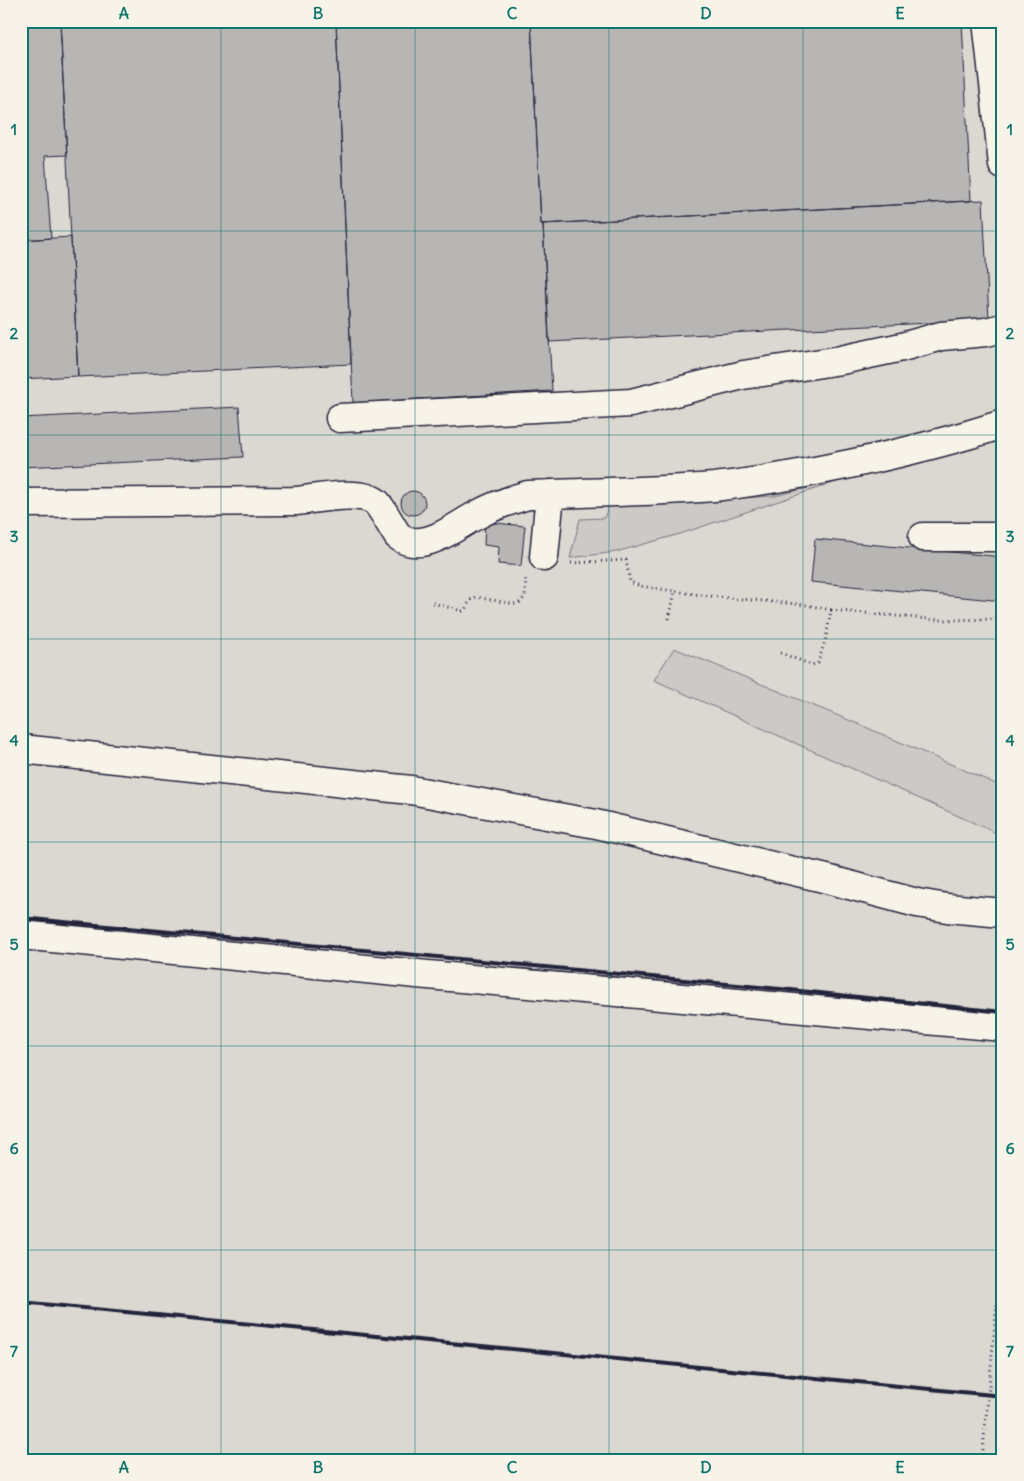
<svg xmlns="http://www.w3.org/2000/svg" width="1024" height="1481" font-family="Delius,sans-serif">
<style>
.built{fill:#dbd8d2}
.green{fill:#cdc9c6;stroke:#787680}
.building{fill:#b8b6b5;stroke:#22223b}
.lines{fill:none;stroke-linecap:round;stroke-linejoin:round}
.minor-casing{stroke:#22223b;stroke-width:31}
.path{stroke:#22223b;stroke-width:3;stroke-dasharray:1 4;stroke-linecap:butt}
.minor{stroke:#f7f3e8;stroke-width:28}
.rail{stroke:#22223b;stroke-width:4}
.path-bridge{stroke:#22223b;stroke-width:3;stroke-dasharray:1 4;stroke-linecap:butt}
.grid{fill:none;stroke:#0f766e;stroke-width:1;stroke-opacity:0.55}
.neatline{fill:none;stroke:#0f766e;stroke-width:2}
.grid-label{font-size:16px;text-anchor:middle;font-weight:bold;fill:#0f766e}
</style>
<rect width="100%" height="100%" fill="#eae6de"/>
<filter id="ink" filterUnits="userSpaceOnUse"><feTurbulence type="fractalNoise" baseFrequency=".02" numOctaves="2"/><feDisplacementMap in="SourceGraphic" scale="10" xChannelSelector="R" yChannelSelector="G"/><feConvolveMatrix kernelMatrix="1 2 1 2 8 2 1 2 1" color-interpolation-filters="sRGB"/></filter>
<g filter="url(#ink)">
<path class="built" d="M21 21H1003V1460H21Z"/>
<path class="green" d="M842 480 680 534 616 552 570 558 580 519 604 518 609 505 774 496Z
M674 648 863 726 1003 787V836L654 680Z"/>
<path class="building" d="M21 21H60L67 155 45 156 51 238 21 240Z
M60 21H336L351 364 78 377Z
M336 21H531L541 224H543L552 391 353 403Z
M531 21H962L971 201 541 224Z
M983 200 989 320 549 342 543 224Z
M71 237 78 376 21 379V240Z
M239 407 243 457 21 467V418Z
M401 503a12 12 0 1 1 24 0a12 12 0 1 1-24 0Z
M485 522 525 526 521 566 498 564 499 547 484 545Z
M815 539 1003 557V601L811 582Z"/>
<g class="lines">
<g class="minor-casing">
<path id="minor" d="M987 21 1003 165
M340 418 631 403 743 375 841 360 902 347 941 336 986 332 1003 328
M21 503 296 501C314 499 363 489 377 503 385 513 391 526 398 536 423 555 455 526 477 515 493 506 510 500 528 495 590 492 652 492 714 487 758 482 802 474 845 465 898 454 951 441 1003 424
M923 537H1003
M544 557 550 494
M21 749 411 790 596 824 823 878 917 903 947 908 1003 913
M21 935 417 974 1003 1027"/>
</g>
<path class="path" d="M571 563 626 560 630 582 640 586 708 596 807 605 831 610 826 638 818 663 812 665 778 652
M433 603 462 611 465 610 470 600 476 597 514 604 519 603 525 597 526 578
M831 610 939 620 1003 619
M669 619 675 591"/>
<use href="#minor" class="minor"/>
<path class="rail" d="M21 918 791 990 1003 1012
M21 1302 1003 1396"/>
<path class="path-bridge" d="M982 1460 1003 1240"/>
</g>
</g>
<path class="grid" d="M221 21V1460M415 21V1460M609 21V1460M803 21V1460M21 231H1003M21 435H1003M21 639H1003M21 842H1003M21 1046H1003M21 1250H1003"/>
<rect width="1024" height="1481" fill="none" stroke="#f7f3e8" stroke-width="55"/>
<rect x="28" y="28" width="968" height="1426" class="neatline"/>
<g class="grid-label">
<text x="124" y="19">A</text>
<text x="318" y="19">B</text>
<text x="512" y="19">C</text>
<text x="706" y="19">D</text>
<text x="900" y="19">E</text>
<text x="14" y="135">1</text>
<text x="1010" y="135">1</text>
<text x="14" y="339">2</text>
<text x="1010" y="339">2</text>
<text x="14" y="542">3</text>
<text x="1010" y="542">3</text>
<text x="14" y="746">4</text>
<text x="1010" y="746">4</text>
<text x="14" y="950">5</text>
<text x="1010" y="950">5</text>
<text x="14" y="1154">6</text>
<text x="1010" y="1154">6</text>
<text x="14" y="1357">7</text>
<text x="1010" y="1357">7</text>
<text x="124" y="1473">A</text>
<text x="318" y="1473">B</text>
<text x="512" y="1473">C</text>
<text x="706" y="1473">D</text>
<text x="900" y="1473">E</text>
</g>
</svg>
